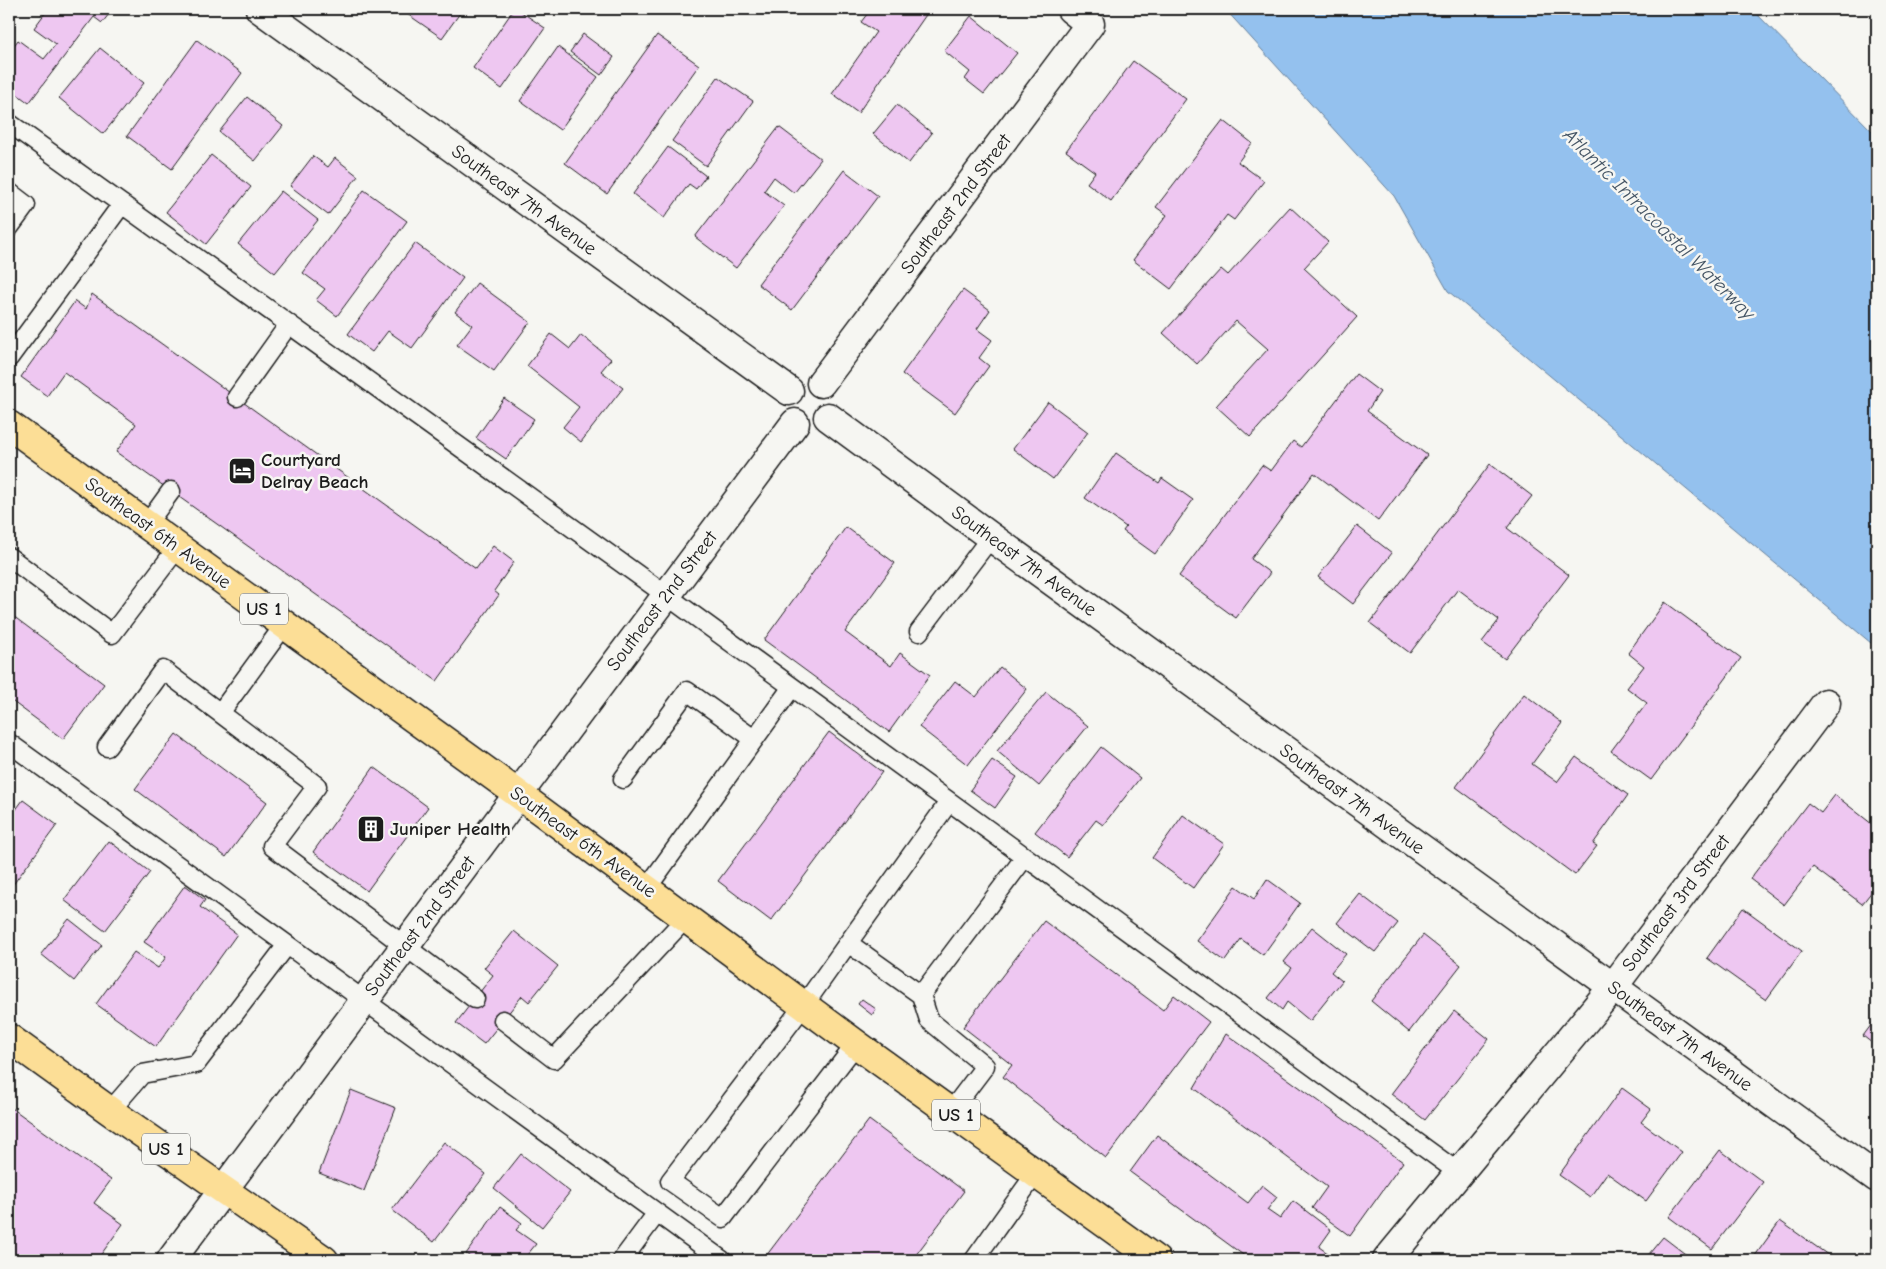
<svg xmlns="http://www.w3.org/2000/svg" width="1886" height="1269" font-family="'Comic Neue',sans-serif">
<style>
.water{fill:#94c1ee;stroke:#647f9a}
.building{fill:#eec7f1;stroke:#1c1c1c}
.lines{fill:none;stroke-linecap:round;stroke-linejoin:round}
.service-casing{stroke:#1c1c1c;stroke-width:21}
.minor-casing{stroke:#1c1c1c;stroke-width:31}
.primary-casing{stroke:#1c1c1c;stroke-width:31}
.service{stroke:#f6f6f2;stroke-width:18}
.minor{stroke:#f6f6f2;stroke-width:28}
.primary{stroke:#fcde96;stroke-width:28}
.labels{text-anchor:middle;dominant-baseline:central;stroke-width:5;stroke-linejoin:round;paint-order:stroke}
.shield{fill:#f6f6f2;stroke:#5d5d5c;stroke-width:1}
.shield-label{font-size:18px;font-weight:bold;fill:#1c1c1c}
.street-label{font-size:19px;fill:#1c1c1c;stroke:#f6f6f2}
.poi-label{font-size:19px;font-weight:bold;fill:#1c1c1c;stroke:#f6f6f2;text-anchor:start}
.water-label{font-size:20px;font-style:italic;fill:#465666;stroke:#f6f6f2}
</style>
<rect width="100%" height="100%" fill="#f6f6f2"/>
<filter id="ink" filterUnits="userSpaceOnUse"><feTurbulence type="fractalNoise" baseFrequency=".02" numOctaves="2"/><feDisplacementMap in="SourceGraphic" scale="10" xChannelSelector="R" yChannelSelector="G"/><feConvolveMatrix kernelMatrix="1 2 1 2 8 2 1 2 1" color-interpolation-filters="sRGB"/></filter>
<g filter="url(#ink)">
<path class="water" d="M1225 9H1752L1873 132 1877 128V648L1448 291 1394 196Z"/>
<path class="building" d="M48 9H113L102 23 94 17 29 103 9 88V52L18 40 44 59 56 44 34 28Z
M400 9H463L442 38Z
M514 9H517L545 28 502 89 473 68Z
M871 9H930L858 113 832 94 876 32 861 22Z
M971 16 1017 53 984 94 965 79 970 72 944 51Z
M583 34 614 57 601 75 570 52Z
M657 35 699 65 607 194 565 163Z
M197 40 242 73 172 169 127 136Z
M558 47 598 77 560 130 520 101Z
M100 48 144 83 103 134 59 98Z
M1133 61 1186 99 1111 201 1087 183 1095 172 1066 151Z
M718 77 753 101 706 166 672 141Z
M247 97 283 126 255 161 219 132Z
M897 105 932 133 909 163 873 134Z
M1223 120 1252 143 1238 162 1264 181 1234 220 1227 215 1171 289 1133 260 1167 215 1156 207Z
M779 127 821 159 794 193 774 177 764 191 784 206 736 268 695 237Z
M668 147 706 176 696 189 689 184 664 218 633 194Z
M211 155 251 187 206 244 166 212Z
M313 156 328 167 335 158 358 176 328 215 290 186Z
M844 170 878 196 792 310 758 284Z
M364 190 407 221 337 316 316 300 325 289 303 273Z
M281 191 318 220 275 273 238 244Z
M1290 207 1328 242 1304 268 1357 317 1250 437 1216 406 1268 349 1236 321 1197 364 1163 333 1221 269 1228 275Z
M415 243 463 278 412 348 388 331 372 352 348 334Z
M477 283 530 322 494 371 457 345 472 325 455 312Z
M963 290 990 310 977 329 992 340 979 358 989 366 955 413 902 374Z
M92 294 476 569 493 546 514 562 494 591 499 595 437 681 116 452 136 424 64 372 47 396 21 377 75 301 86 309Z
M551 334 570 349 581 335 611 359 601 371 623 388 581 442 563 427 579 407 527 366Z
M1356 374 1380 392 1367 411 1427 455 1378 521 1314 473 1251 559 1270 573 1236 618 1179 576 1262 465 1271 471 1293 441 1301 447Z
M504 398 534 419 506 459 476 438Z
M1048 402 1088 432 1053 479 1013 449Z
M1116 453 1159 483 1162 478 1193 500 1155 554 1123 531 1126 527 1085 498Z
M1490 464 1532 496 1507 528 1569 575 1505 659 1482 642 1499 620 1458 589 1410 653 1370 623Z
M1357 526 1392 553 1353 604 1318 577Z
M846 527 895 563 845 632 891 666 900 653 930 675 889 732 764 640Z
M1665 602 1741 658 1651 780 1611 751 1647 703 1627 688 1644 666 1628 653Z
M9 613 104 684 63 739 9 699Z
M1000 667 1027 689 968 765 919 727 955 681 976 697Z
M1046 692 1088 726 1039 786 997 751Z
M1524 694 1562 723 1532 764 1557 782 1576 757 1628 795 1593 844 1597 846 1575 875 1456 787Z
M829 732 882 772 771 921 718 881Z
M176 734 267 802 226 857 135 789Z
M1101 747 1140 778 1103 825 1096 820 1067 857 1035 832Z
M992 760 1017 777 995 808 970 790Z
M374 767 428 807 367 891 313 852Z
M1835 795 1877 828V846L1872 853 1877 856V885L1862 904 1813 867 1784 905 1750 879 1808 803 1821 813Z
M23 800 57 825 9 890V819Z
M1183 815 1224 844 1193 888 1152 858Z
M109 841 150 872 105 931 64 900Z
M1267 879 1300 903 1263 955 1241 939 1225 961 1197 941 1236 886 1254 899Z
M185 885 205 900 200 907 237 934 156 1047 96 1004 134 952 158 968 166 957 144 942Z
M1360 894 1398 923 1375 952 1337 923Z
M1743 908 1802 951 1766 1000 1707 958Z
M69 919 102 945 74 981 41 954Z
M1044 921 1163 1010 1174 995 1209 1022 1106 1158 1003 1077 1012 1065 963 1027Z
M1312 927 1346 954 1331 972 1342 981 1310 1021 1287 1002 1282 1010 1268 998 1292 968 1284 962Z
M514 931 558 966 529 1002 522 996 484 1044 456 1023 493 975 484 968Z
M1423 935 1461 965 1409 1032 1371 1001Z
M862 999 876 1009 872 1015 858 1004Z
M1454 1011 1489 1039 1425 1120 1391 1094Z
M1877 1017V1047L1863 1036Z
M1226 1034 1403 1162 1350 1236 1312 1208 1327 1187 1194 1088Z
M1622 1088 1651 1109 1641 1122 1682 1152 1646 1201 1607 1173 1590 1197 1559 1175Z
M351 1090 396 1108 364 1191 319 1173Z
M9 1106 111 1180 94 1203 123 1224 97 1260H9Z
M869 1120 964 1191 912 1260H763Z
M1157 1135 1248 1203 1262 1185 1277 1197 1267 1210 1280 1219 1293 1201 1331 1230 1319 1247 1332 1256 1329 1260H1250L1130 1172Z
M444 1142 486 1174 434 1242 392 1210Z
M1720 1150 1763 1182 1712 1249 1669 1217Z
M521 1154 570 1192 542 1227 494 1188Z
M500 1207 522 1223 516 1230 536 1244 523 1260H475L466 1254Z
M1780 1221 1835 1260H1752Z
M1663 1237 1693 1260H1644Z"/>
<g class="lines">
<g class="service-casing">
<path id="service" d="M9 123 666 595 1459 1173
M9 192 26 205 9 228
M9 358 122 204
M237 397 289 324
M147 524 171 491
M9 557 112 634 178 547
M919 632 991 537
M220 713 285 624
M9 743 722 1260
M107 747 163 670 317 786 272 846 475 999
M623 779 687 691 754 739
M949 802 848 943 921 995 929 1020 985 1066 951 1111
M647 888 792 687
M848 943 804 1005 670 1181 723 1218 856 1044
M921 995 1025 857
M503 1020 554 1059 686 918
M110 1111 142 1074 196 1064 287 945
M622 1260 657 1213
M974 1260 1036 1173"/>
</g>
<g class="minor-casing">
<path id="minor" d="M260 9 789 391
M821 383 1090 24 1071 9
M828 417 991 537 1877 1178
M171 1260 795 423
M1387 1260 1613 987 1826 703"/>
</g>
<g class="primary-casing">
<path id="primary" d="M9 425 518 794 856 1044 1156 1260
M9 1038 110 1111 324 1260"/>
</g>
<use href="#service" class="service"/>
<use href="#minor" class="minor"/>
<use href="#primary" class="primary"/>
</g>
</g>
<defs>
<g id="hotel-square" transform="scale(1.4375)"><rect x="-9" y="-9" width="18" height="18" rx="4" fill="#1c1c1c" stroke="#f6f6f2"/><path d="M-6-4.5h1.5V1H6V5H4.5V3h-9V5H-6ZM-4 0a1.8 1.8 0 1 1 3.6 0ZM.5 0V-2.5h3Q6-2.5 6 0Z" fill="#fff"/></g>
<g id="building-square" transform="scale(1.4375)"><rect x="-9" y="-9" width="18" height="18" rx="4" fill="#1c1c1c" stroke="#f6f6f2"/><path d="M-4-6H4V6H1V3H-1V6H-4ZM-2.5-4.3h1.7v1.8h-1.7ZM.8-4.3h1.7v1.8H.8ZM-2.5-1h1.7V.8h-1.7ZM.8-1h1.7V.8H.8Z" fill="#fff"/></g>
</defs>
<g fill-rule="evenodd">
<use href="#hotel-square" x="242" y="471"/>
<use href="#building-square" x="371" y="829"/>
</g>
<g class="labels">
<g class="shield">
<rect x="240" y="593.5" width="48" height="31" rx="4"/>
<rect x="932" y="1099.5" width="48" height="31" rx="4"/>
<rect x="142" y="1133.5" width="48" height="31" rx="4"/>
</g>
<g class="shield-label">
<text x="264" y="609">US 1</text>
<text x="956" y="1115">US 1</text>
<text x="166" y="1149">US 1</text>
</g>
<g class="street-label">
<text transform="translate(524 200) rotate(36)">Southeast 7th Avenue</text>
<text transform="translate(956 204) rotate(-53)">Southeast 2nd Street</text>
<text transform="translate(158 533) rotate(36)">Southeast 6th Avenue</text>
<text transform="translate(1024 561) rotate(36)">Southeast 7th Avenue</text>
<text transform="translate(662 601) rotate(-53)">Southeast 2nd Street</text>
<text transform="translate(1352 799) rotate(36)">Southeast 7th Avenue</text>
<text transform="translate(583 842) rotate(36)">Southeast 6th Avenue</text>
<text transform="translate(1676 903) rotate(-53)">Southeast 3rd Street</text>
<text transform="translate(420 926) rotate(-53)">Southeast 2nd Street</text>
<text transform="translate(1680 1036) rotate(36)">Southeast 7th Avenue</text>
</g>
<g class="poi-label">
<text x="261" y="460">Courtyard<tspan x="261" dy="22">Delray Beach</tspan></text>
<text x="390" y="829">Juniper Health</text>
</g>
<g class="water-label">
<text transform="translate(1659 224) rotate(45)">Atlantic Intracoastal Waterway</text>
</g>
</g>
<rect width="1886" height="1269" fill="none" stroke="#f6f6f2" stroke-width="30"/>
<rect x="15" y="15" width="1856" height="1239" fill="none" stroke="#1c1c1c" stroke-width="2" filter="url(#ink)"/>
</svg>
